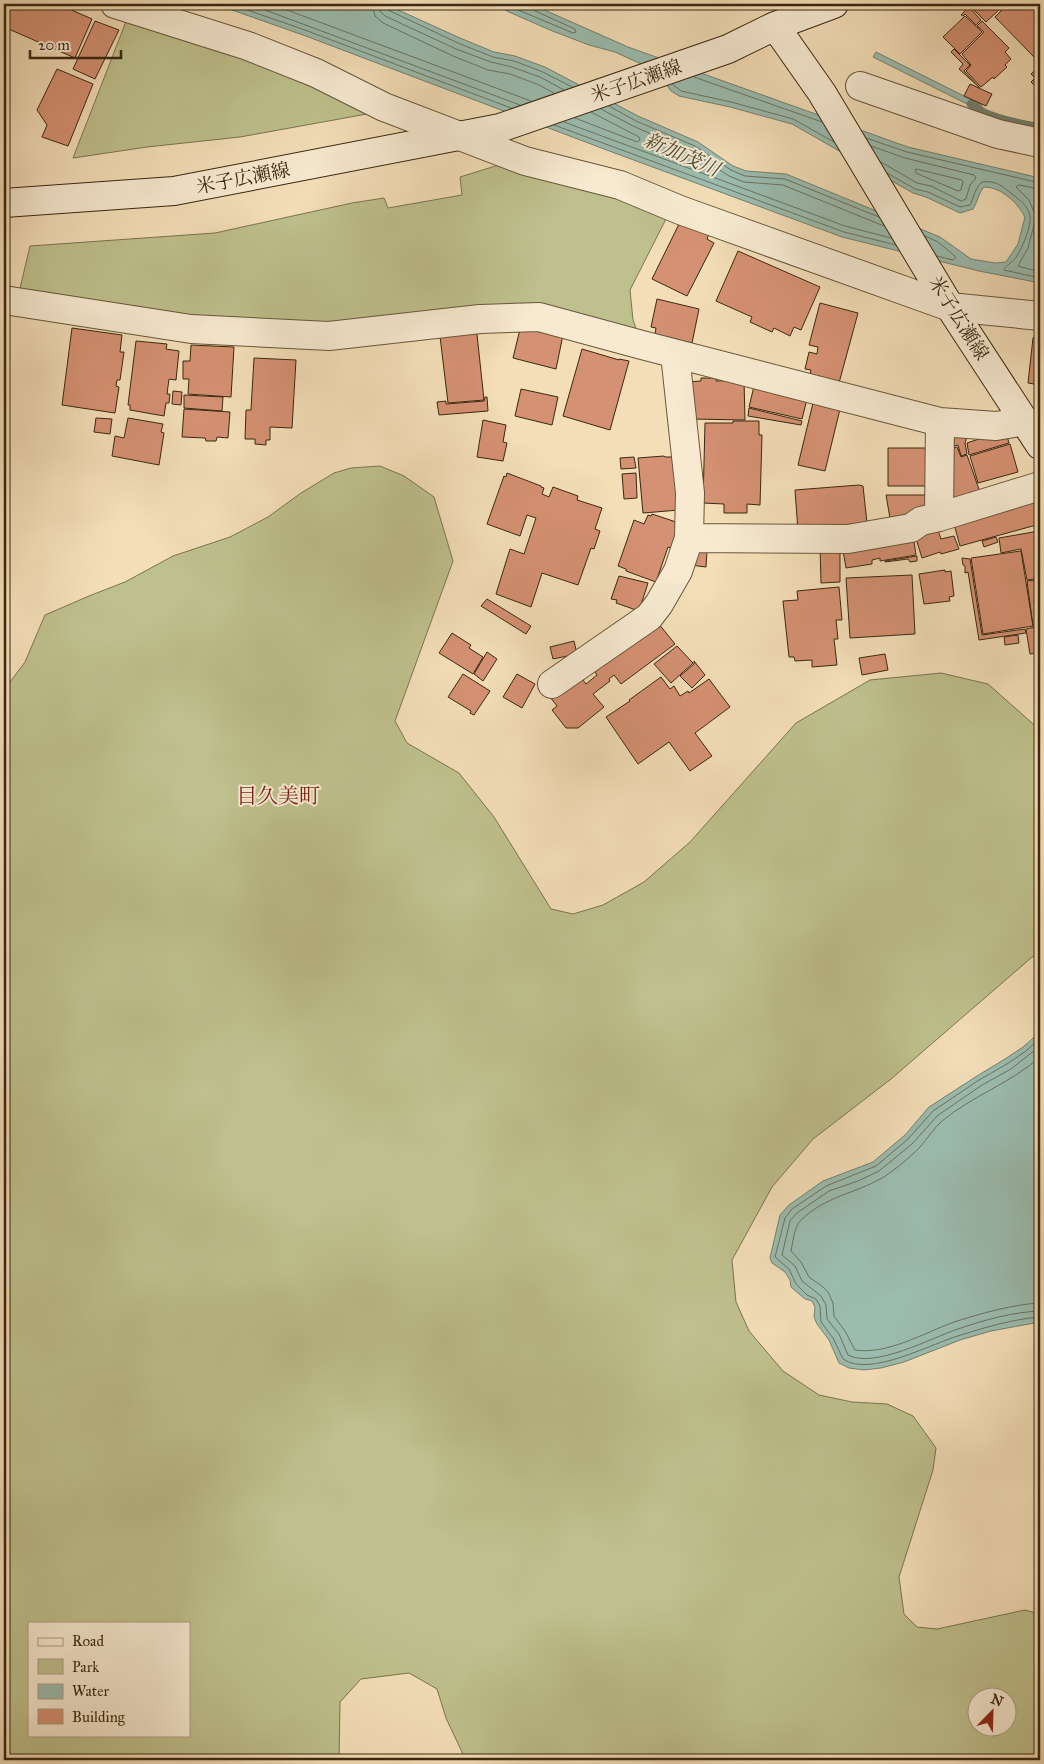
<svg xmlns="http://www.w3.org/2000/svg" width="1044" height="1764" font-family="'IM FELL Great Primer','Noto Serif JP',serif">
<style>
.green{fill:#bec08d;stroke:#7c744e;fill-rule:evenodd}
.water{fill:#9bbcaf;stroke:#74816f}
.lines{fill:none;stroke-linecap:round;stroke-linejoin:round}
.shore{stroke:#6a7260;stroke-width:1}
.stream{stroke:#74816f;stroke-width:9}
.building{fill:#d59173;stroke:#392810}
.street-casing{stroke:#68563a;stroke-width:30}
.secondary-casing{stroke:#392810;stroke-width:30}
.street{stroke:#f7ead1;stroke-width:28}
.secondary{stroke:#f7ead1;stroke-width:28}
.labels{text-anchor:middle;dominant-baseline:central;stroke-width:4;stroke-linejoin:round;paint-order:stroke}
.street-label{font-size:19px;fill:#392810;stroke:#f7ead1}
.water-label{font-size:20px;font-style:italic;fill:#524d38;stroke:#f7ead1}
.quarter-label{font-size:21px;fill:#7a1f14;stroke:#f7ead1}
</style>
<rect width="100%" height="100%" fill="#f3deb8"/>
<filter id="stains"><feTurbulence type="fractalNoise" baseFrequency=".004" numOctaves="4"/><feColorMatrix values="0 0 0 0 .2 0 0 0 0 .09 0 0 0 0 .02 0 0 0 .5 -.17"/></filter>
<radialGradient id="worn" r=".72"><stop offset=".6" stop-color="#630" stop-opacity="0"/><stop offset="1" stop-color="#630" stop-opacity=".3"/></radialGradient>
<path class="green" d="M127 19 182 33 378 112 240 137 147 147 73 158Z
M502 164 670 211 630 290 633 320 637 331 532 312 299 328 18 297 30 246 215 233 352 203 384 198 388 208 462 195 460 177Z
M380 466 404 476 434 497 453 561 395 721 407 743 459 773 494 817 551 909 573 914 603 905 644 882 690 842 796 723 870 680 941 673 988 684 1040 730V952L1031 958 891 1079 813 1139 772 1187 732 1260 736 1302 749 1331 783 1371 819 1395 852 1402 887 1404 913 1416 936 1448 933 1470 899 1577 904 1614 917 1627 937 1629 1025 1610 1040 1614V1760H463L462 1752 446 1718 437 1689 409 1673 361 1679 340 1702 339 1760H4V690L25 662 45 615 89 596 125 582 173 556 230 537 268 517 301 493 334 473 351 468ZM29 1623H189V1735H29ZM976 1696H1006V1726H976Z"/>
<path class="water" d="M215 4H385L460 38 494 52 515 56 545 67 638 116 698 142 733 166 746 171 786 174 940 237 971 259 995 263 1006 262 1018 244 1025 217C1017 202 1001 187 984 187 979 192 977 203 973 209L960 213 926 197 913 193 792 124 730 107 679 96 671 91 664 81 652 69 615 52 589 45 550 30 509 12 495 4H531L628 47 908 147 1040 178V283L979 271 842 237 612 152 303 35Z
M876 52 982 105 979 110 873 57Z
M1040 1032V1322L991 1331 960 1340 904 1362 881 1368 864 1370 849 1368 839 1363 829 1340 817 1324 814 1317 815 1307 812 1301 805 1299 791 1287 790 1280 785 1272 772 1263 770 1258 780 1215 789 1205 823 1181 873 1162 905 1135 929 1107 977 1076 1005 1059 1023 1047Z"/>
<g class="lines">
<path class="shore" d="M230 4 305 30 511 108
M249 4 520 105
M271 4 531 101
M372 4 375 16 383 23 453 56 488 70 510 74 537 84 554 93
M379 4 380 11 385 16 456 49 491 62 512 67 540 77 564 90
M385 4 388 10 458 43 493 57 514 61 543 72 572 87
M504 4 573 33 576 32 575 29 533 10 531 4
M694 77 822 122
M672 84 681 91 731 102 793 119 834 142
M609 106 636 121 695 146 731 170 745 176 785 179 879 217
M601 109 633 126 692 152 729 176 744 182 783 185 884 226
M575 118 637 142 640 140 639 137 591 112
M564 122 845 226 891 238
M554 125 844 232 896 245
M866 138 907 152 1040 183
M871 146 905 158 974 175 976 178 970 185 966 199 961 201 931 186 917 183 881 162
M916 169 962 180 963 182 961 190 958 191 916 173Z
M887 173 915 189 928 192 960 207 970 205C974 197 975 188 982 182 995 180 1003 186 1013 195 1020 200 1028 206 1030 216 1032 225 1022 248 1017 256 1013 262 1006 265 1004 270L1040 278
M1040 189 1019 185 1016 187 1029 200 1036 217 1028 248 1018 266 1040 272
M925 236 938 242 956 257 953 260 937 256
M1040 1038 1026 1051 1007 1064 979 1080 933 1111 908 1139 876 1166 826 1186 792 1209 785 1218 775 1257 789 1269 796 1284 807 1295 816 1299 820 1306 821 1322 833 1338 843 1359C870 1378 932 1343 961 1335 986 1327 1014 1319 1040 1317
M1040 1046 1011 1069 982 1085 937 1116 912 1144 879 1171 858 1181 829 1191 797 1213 790 1221 782 1255 795 1266 802 1281 821 1296 826 1305 827 1319 839 1334 848 1355C874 1369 931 1338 958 1329 984 1320 1013 1312 1040 1311
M1040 1057C1011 1083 972 1096 942 1121 934 1128 927 1139 920 1147 909 1158 895 1170 882 1178 854 1194 826 1196 801 1220 794 1227 793 1242 791 1251L801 1262 809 1277 823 1287 828 1292 833 1303 834 1316 845 1331 855 1350C887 1355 924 1333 954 1322 979 1314 1014 1304 1040 1303"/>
<path class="stream" d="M971 104C976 107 980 111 984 113 1001 121 1022 124 1040 128"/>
</g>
<path class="building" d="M4 4H58L92 19 75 58 4 27Z
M974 4H999L1002 7 986 22 971 7Z
M1008 4H1040V55L1036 59 995 17Z
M969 7 981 20 976 25 965 14 963 16 961 15Z
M965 16 982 32 960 54 943 37Z
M95 21 119 30 95 79 73 69Z
M982 21 1009 48 1005 52 1011 59 1005 65 1007 67 994 79 993 77 981 87 966 71 971 65 962 54 984 32 977 26Z
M954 49 970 65 964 71 980 88 959 69 963 64 951 52Z
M1040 66V91L1031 82 1035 78 1031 74Z
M57 69 93 84 68 146 42 137 47 125 37 110Z
M4 81H6L9 149 4 150Z
M970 84 992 94 986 106 964 96Z
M681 220 709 234 707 239 714 243 687 296 652 279Z
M738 251 820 287 801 330 794 327 790 336 774 328 772 332 750 322 752 317 716 301Z
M657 299 699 309 692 343 655 334 656 328 651 327Z
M820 303 858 313 839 383 810 375 811 370 805 369 809 352 817 354 818 347 809 345Z
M476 325 484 400 448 403 439 328Z
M521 325 563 335 556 369 513 358Z
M72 328 122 335 120 352H124L120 380H117L116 386 119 387 115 413 62 405Z
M1040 330V385L1028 383 1033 338Z
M136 341 167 344 166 349 179 351 176 380 169 379 167 394H170L169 403H166L164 416 130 410V405H128Z
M191 345 234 347 231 397 188 394 189 379H183V361H190Z
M582 349 619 360V359L629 361 610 430 563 416Z
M254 358 296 360 292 428 270 427V440H266V445L255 444V439H245L246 410H251Z
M701 378H716V381L744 380 745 420 692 419 686 382 701 381Z
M755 382 808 395 802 419 749 407Z
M521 389 558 397 552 425 515 416Z
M173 391 182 392 181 405 172 404Z
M184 395 223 397 222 411 184 408Z
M485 397H487L488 411 439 415 437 402 446 401V404L484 401Z
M814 399 841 405 825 471 798 465Z
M749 408 802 421 801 425 748 416Z
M184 409 230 412 228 438 217 437 216 441H206L205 438 182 437Z
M96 418 112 419 110 434 94 432Z
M128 418 163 424 161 432 164 433 159 465 112 456 115 436 124 438Z
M483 420 506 425 503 442 507 443 503 461 477 457Z
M733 421H759V435H762L760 505 747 504V513H724V504L703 503 705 423H733Z
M946 430 968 433 965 443 967 454 961 456 958 445 946 448Z
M1007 436 1009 443 969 455 967 443 982 438Z
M1010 444 1018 472 978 483 970 456Z
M957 447 961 457 967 455 982 498 950 506 946 450Z
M888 448H934V486H888Z
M664 456 665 457H674L679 510 643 513 638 458Z
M634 457 636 468 621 469 620 458Z
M507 473 541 486V487L544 488 542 494 549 497 553 487 578 496 577 500 602 508 595 529 600 531 594 549 591 548 578 585 542 573 531 607 496 594 510 549 524 554 536 518 527 515 520 536 487 524 504 476 506 477Z
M636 473 637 498 624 499 622 474Z
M859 485 863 486 867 523 862 526 798 531 795 490Z
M886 495H933V512L891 524Z
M1037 499 1040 509V524L960 546 954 524Z
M652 514 679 523 675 533 680 534 674 549 668 547 656 582 626 571V569L618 566 634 520 644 524 648 515 651 516Z
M936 525 941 539 954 536 959 549 941 554 940 552 922 558 914 532Z
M1039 531 1040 578 1027 580 1021 549 1001 553 999 538Z
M913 535 916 555 880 561V558L872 560V564L846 568 842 545Z
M996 537 998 542 984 547 982 541Z
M820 546H840V582L821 583Z
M691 549 707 550 706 567 690 565Z
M1021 551 1033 626 983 634 971 558Z
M917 556V561L910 562 908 559 885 562V561Z
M962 558 970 559 982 635 1025 629 1026 633 979 640 968 572 965 573V566L963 565Z
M945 570V572L951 571 954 596 949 597 950 601 924 604 919 574Z
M912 575 915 634 850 638 846 578Z
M619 576 648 583 639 611 616 603 617 600 611 599Z
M1036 580 1038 599 1034 600 1038 626H1033L1027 581Z
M839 587 842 620H836L838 639H834L837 665 812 667V660L795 661 794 657H789L783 601 798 600 797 591Z
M487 599 531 626 526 634 481 606Z
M654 618 675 644 621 684 614 675 609 679 610 681 593 694 604 707 578 728H566L552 710 557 706 550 697 579 675 586 684 597 675 590 665Z
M1040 626V653L1030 654 1026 629Z
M452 633 471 645 469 648 483 657 473 674 439 653Z
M1018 635 1019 643 1005 645 1004 637Z
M574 641 577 654 553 659 550 647Z
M677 646 693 663 671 683 654 664Z
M487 652 497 659 483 681 474 674Z
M885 654 888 670 862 675 859 658Z
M694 661 705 675 692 688 680 676 694 664Z
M463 674 490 691 474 715 470 713 471 711 448 697Z
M517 674 535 684 522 708 503 697Z
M661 677 670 689 674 686 680 696 688 691 689 693 709 679 730 707 695 733 712 756 690 771 669 742 638 764 606 717 630 701 629 700Z"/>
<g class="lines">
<g class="street-casing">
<path id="street" d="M115 4 248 46 316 73 384 107 525 161 620 185 680 210 950 307 1040 316
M860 86 998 134 1040 143
M4 300 191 329 329 336 480 319 539 317 642 345 940 422 996 426 1026 421
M940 422 939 517 1040 486
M689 538 848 539 911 528 921 521 939 517
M552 684 649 617 659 604 678 571 689 538 690 493 675 354"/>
</g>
<g class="secondary-casing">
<path id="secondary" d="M775 26 822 93 950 307 1040 445
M4 203 174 191 500 128 728 49 775 26 834 4"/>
</g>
<use href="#street" class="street"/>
<use href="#secondary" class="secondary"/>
</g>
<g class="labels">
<g class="street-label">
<text transform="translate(636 81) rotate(-19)">米子広瀬線</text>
<text transform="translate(243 178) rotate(-11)">米子広瀬線</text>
<text transform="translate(959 318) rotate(58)">米子広瀬線</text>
</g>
<g class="water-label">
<text transform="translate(682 154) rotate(24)">新加茂川</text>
</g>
<g class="quarter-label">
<text x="278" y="796">目久美町</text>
</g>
</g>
<rect width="1044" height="1764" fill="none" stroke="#f3deb8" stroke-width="20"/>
<rect x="5" y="5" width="1034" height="1754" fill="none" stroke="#392810" stroke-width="2.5"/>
<rect x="10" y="10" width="1024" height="1744" fill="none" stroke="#392810"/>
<rect x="28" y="1622" width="162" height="115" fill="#f7ead1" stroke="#ab9c84"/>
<rect x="38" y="1638" width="25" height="8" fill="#f7ead1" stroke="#ab9c84"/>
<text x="72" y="1646" font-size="15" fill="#392810">Road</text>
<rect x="38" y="1659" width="25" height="15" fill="#bec08d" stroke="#ab9c84"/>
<text x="72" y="1672" font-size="15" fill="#392810">Park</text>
<rect x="38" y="1684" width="25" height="15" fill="#9bbcaf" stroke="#ab9c84"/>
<text x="72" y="1696" font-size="15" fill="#392810">Water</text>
<rect x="38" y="1709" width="25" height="15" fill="#d59173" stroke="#ab9c84"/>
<text x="72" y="1722" font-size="15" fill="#392810">Building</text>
<g transform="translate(992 1712) rotate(23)"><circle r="24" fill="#f7ead1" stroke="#ab9c84"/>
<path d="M0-4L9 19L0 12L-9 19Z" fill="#8f2418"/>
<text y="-8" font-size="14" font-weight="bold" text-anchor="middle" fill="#392810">N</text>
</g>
<path d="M30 50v8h91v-8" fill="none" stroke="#392810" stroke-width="2.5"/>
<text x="38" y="50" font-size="15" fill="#392810" stroke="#f7ead1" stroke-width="4" paint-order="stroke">20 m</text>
<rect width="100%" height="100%" filter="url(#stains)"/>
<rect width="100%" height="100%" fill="url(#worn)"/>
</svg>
